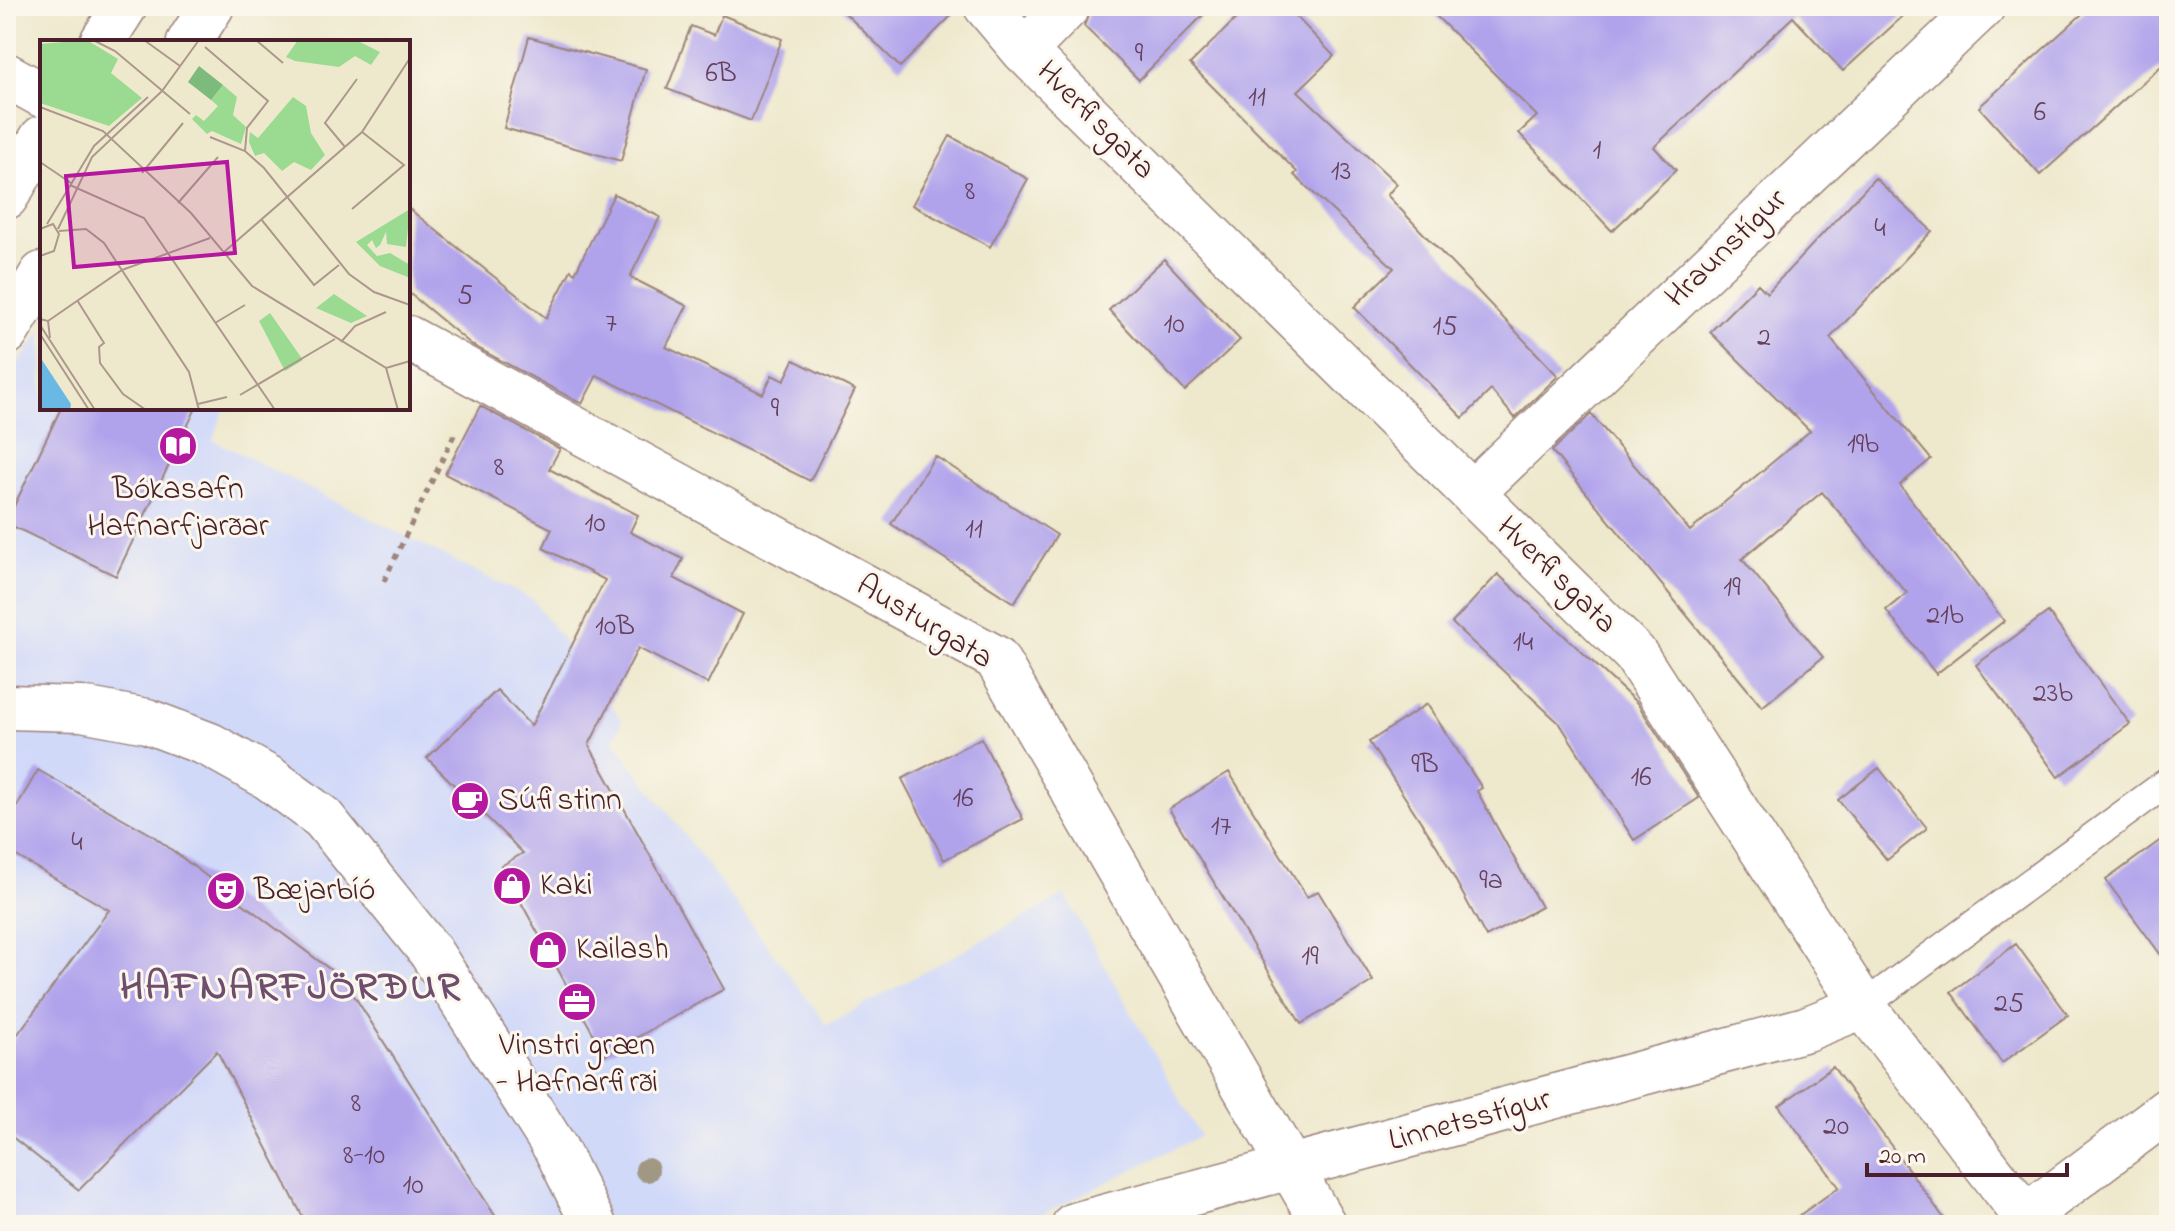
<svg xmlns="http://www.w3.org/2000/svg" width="2175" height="1231" font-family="'Indie Flower',sans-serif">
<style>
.built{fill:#d1d9f9}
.building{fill:#b0a3ec}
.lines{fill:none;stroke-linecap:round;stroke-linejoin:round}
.lane-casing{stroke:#9c847c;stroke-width:31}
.street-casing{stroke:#9c847c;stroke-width:47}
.secondary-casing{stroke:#9c847c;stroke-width:47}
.path{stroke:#9c847c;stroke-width:5;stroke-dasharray:6 6;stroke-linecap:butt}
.lane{stroke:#fff;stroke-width:28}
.street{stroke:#fff;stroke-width:44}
.secondary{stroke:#fff;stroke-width:44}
.tree{fill:#a19884}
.labels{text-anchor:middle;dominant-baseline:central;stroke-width:6;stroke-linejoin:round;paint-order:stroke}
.number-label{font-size:28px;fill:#64405b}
.street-label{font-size:32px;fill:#4a1f2b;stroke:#fbf7ec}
.poi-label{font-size:32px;fill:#4a1f2b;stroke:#fbf7ec;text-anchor:start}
.district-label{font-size:40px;font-weight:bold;letter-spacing:2px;fill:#6e4d6f;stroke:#fbf7ec}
.inset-road{fill:none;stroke:#ac988c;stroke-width:2}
.view{fill:#b5179e;fill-opacity:0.15;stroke:#b5179e;stroke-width:4}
.inset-edge{fill:none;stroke:#4a1f2b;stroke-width:4}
</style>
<rect width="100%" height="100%" fill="#fbf7ec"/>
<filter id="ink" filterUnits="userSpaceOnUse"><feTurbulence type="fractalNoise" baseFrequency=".0125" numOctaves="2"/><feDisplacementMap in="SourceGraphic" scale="16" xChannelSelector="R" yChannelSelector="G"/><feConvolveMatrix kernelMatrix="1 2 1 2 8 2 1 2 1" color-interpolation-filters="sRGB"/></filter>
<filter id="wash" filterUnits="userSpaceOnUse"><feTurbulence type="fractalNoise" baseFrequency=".006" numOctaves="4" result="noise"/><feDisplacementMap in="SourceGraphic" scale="32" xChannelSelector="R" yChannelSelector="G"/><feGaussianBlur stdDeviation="1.8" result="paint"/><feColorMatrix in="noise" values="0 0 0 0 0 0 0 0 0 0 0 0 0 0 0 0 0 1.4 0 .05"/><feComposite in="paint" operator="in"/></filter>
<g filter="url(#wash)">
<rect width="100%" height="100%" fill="#eee8cc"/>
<path class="built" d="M42 330V408H225L213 440 533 600 622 720 614 741 827 1025 1065 895 1200 1136 1029 1221V1225H6V381Z"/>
<g id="blocks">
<path class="building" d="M838 6H961L900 67Z
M1092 6H1212L1139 80 1084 26Z
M1249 6H1286L1334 56 1298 91 1397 184 1387 195 1558 376 1515 418 1491 390 1463 418 1354 307 1394 268 1294 175 1297 172 1190 64Z
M1426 6H1914L1843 71 1793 17 1654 147 1676 170 1612 231 1519 133 1537 116Z
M2091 6H2169V59L2040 175 1979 107Z
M722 15 782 39 751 121 667 89 691 26 714 35Z
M529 37 646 69 621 161 504 128Z
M950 136 1028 179 990 247 912 205Z
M1875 178 1932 231 1830 338 1931 459 1900 485 2004 621 1936 674 1886 610 1907 593 1822 492 1742 559 1823 657 1762 707 1552 451 1591 414 1690 531 1810 431 1710 332 1758 284 1767 293Z
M614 194 660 217 630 277 687 306 666 347 763 394 772 375 784 381 794 360 855 390 810 481 597 375 582 404 472 345 408 292V208L546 318 571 270 575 273Z
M1164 259 1240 340 1185 391 1109 310Z
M480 406 560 449 549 469 638 515 630 532 683 559 674 578 743 614 708 684 638 648 589 745 724 989 605 1055 501 866 523 853 427 758 497 690 531 726 605 580 543 548 552 529 445 474Z
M61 408H196L116 576 6 523Z
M935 456 1057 535 1014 603 891 524Z
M1498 574 1637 703 1699 798 1634 840 1560 724 1452 623Z
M2048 612 2130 724 2058 777 1976 665Z
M1427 704 1482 788 1477 791 1541 907 1486 937 1438 848 1369 742Z
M981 738 1023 819 944 860 902 779Z
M1879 768 1927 828 1887 860 1838 800Z
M38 770 152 835 344 980 501 1225H307L217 1051 79 1190 6 1132V1050L109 910 6 850V825Z
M1229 772 1307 897 1318 891 1373 981 1301 1024 1169 809Z
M2169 834V966L2106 880Z
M2016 944 2068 1015 2002 1063 1951 992Z
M1833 1067 1892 1147 1949 1225H1786L1839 1187 1779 1106Z"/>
</g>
</g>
<g filter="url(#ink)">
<use href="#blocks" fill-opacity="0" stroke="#9c847c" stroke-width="2"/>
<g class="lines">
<g class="lane-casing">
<path id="lane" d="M1863 1006 2169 781"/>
</g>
<g class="street-casing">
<path id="street" d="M986 6 1024 51 1635 654 1863 1006 2032 1225
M1024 51 1068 6
M6 75 42 95
M408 338 996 658 1324 1225
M1472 493 1983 6
M6 707 82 709 147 721 210 745 269 778 323 818 430 951 556 1149 594 1225
M2026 1216 2169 1109
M1074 1225 1806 1029 1863 1006"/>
</g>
<g class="secondary-casing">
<path id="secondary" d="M102 42 125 6
M189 42 212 6
M6 197 42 138
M6 333 42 274"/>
</g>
<path class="path" d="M384 581 456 431"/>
<use href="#lane" class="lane"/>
<use href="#street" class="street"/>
<use href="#secondary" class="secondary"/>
</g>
<circle class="tree" cx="647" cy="1170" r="12"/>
</g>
<defs>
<g id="library-disc" transform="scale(2)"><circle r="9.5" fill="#b5179e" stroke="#fbf7ec"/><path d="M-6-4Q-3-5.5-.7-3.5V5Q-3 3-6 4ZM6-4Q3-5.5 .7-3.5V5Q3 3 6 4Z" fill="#fff"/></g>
<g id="cafe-disc" transform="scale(2)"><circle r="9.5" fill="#b5179e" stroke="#fbf7ec"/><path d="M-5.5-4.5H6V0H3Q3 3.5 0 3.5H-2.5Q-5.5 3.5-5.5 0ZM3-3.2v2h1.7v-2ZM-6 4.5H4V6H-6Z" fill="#fff"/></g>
<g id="shop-disc" transform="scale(2)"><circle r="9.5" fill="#b5179e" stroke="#fbf7ec"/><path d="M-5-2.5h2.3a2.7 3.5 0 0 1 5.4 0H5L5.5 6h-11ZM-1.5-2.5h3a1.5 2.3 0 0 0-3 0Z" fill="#fff"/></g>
<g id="theatre-disc" transform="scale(2)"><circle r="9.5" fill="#b5179e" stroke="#fbf7ec"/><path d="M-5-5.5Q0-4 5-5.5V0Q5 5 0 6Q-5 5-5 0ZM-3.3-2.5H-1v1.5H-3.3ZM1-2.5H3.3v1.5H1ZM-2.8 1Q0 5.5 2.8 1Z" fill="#fff"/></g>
<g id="office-disc" transform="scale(2)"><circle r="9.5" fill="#b5179e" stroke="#fbf7ec"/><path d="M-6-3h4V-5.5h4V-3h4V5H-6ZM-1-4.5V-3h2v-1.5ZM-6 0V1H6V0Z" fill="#fff"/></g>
</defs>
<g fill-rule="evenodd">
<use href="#library-disc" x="178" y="446"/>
<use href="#cafe-disc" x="470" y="801"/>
<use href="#shop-disc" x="512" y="886"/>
<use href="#theatre-disc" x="226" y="891"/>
<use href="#shop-disc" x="548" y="950"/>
<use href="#office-disc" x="577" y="1002"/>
</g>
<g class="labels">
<g class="number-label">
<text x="1139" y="54">9</text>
<text x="721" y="74">6B</text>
<text x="1257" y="98">11</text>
<text x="2040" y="113">6</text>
<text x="1597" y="151">1</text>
<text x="1341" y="172">13</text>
<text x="970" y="192">8</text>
<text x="1880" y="229">4</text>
<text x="465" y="296">5</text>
<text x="611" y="324">7</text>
<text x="1174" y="325">10</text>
<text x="1445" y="327">15</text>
<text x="1764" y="338">2</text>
<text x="775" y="409">9</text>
<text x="1863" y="445">19b</text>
<text x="499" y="468">8</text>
<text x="595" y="524">10</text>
<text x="974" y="530">11</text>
<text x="1732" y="588">19</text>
<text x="1945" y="616">21b</text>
<text x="615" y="627">10B</text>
<text x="1523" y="643">14</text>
<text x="2053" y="694">23b</text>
<text x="1425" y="765">9B</text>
<text x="1641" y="778">16</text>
<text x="963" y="799">16</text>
<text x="1221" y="827">17</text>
<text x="77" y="843">4</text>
<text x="1491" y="881">9a</text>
<text x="1310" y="957">19</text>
<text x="2009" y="1004">25</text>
<text x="356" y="1104">8</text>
<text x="1836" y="1127">20</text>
<text x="364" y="1156">8-10</text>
<text x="413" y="1186">10</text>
</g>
<g class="street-label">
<text transform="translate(1095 121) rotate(45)">Hverfisgata</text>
<text transform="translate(1727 249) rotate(-44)">Hraunstígur</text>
<text transform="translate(1556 576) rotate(44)">Hverfisgata</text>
<text transform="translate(924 623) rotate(31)">Austurgata</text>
<text transform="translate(1470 1121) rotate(-15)">Linnetsstígur</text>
</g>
<g class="poi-label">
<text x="178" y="490" text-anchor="middle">Bókasafn<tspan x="178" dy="37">Hafnarfjarðar</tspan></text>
<text x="498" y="801">Súfistinn</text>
<text x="540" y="886">Kaki</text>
<text x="254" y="891">Bæjarbíó</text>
<text x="576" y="950">Kailash</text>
<text x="577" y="1046" text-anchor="middle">Vinstri græn<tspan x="577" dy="37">- Hafnarfirði</tspan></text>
</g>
<g class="district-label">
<text x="291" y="988">HAFNARFJÖRÐUR</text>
</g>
</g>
<g transform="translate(40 40)">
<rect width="370" height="370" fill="#eee8cc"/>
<path d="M47 0 78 19 71 33 102 58 69 86 0 63V4ZM258 0H316L340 12 331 25 315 16 299 27 255 21 246 17ZM183 45 197 57 193 75 206 87 201 104 172 91 167 94 152 79 156 75 164 81 178 66 171 60ZM253 57 266 66 271 93 285 115 271 130 254 122 242 131 224 113 215 116 209 102 210 92 218 98ZM370 169 366 207 347 204 346 192 340 205 336 208 332 200 327 205 337 216 350 213 370 225V238L340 226 316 202ZM294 254 327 276 311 283 276 268ZM230 273 263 320 245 331 219 281Z" fill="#9bdb91"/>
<path d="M159 26 183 45 171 60 148 42Z" fill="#7cbb7b"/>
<path d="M0 317 31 364 30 370H0Z" fill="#69b9e4"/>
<path class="inset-road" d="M53 0 75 11 150 74M104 0 140 26M216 0 243 23M165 7 228 61 207 88 205 111M0 67 63 91 151 173 212 246 346 328 358 370M170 97 205 111 224 128 309 234 334 252 370 265M305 107 285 83 317 39M0 122 31 143M102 133 143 83M30 145 104 178 235 370M138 163 178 117M312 169 364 125 322 92M221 179 274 245 299 225M7 184 54 106 108 57M0 189 13 184 19 194 14 211 0 216M18 189 52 117 122 51 159 0M19 191 46 189 64 203 149 332 159 370M184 212 322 92 370 18M37 260 64 303 59 307 60 323 83 354 106 370M0 279 8 281 10 298M8 281 82 230 170 198M175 283 205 265M0 285 55 370M0 294 49 370M301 302 315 286 346 272M346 328 370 321M200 355 295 299M158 364 187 357"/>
<path class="view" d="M187 122 195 213 34 227 26 136Z"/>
<rect width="370" height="370" class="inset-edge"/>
</g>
<rect width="2175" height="1231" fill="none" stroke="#fbf7ec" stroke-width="32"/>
<path d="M1867 1163v12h200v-12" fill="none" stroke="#4a1f2b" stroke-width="4"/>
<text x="1879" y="1163" font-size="24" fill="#4a1f2b" stroke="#fbf7ec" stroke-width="6" paint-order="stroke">20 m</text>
</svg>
